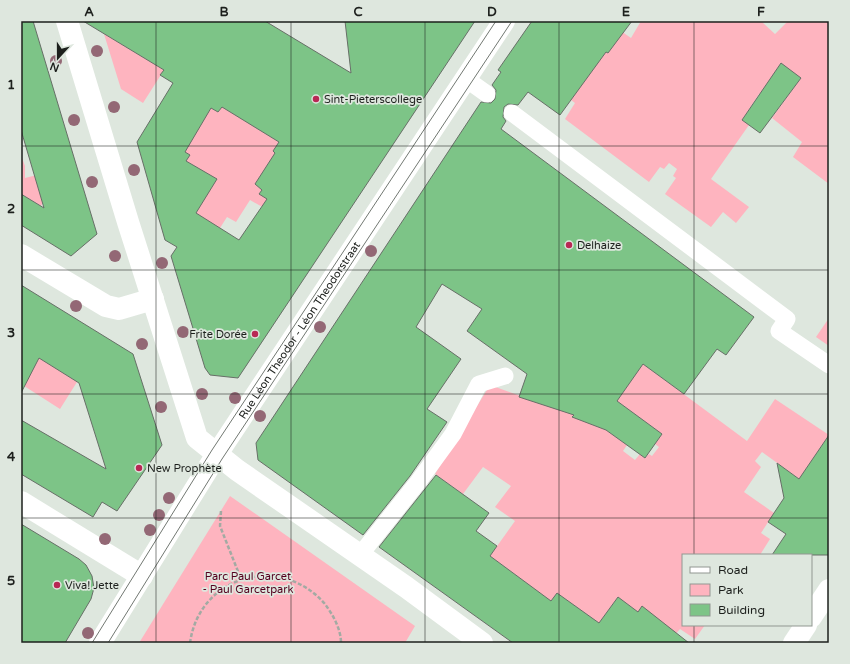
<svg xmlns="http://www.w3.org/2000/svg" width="850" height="664" font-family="'Varela Round',sans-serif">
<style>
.green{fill:#feb4bf}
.building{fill:#7dc487;stroke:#676f67;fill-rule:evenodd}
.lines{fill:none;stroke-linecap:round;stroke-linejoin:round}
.path{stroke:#a3aaa3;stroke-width:2.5;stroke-dasharray:4 2;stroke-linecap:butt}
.lane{stroke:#fff;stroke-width:17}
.street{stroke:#fff;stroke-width:22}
.tram{stroke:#727872;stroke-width:1}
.tree{fill:#936875}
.grid{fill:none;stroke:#1d201d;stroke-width:1;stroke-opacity:0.55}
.poi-dot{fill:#b82854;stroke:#dee7de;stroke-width:1.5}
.labels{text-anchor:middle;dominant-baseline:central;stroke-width:3.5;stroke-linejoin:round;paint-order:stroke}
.poi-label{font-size:11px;fill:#1d201d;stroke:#dee7de;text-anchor:start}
.street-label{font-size:11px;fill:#1d201d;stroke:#dee7de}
.park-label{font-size:11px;fill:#55011f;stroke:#dee7de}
.neatline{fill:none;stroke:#1d201d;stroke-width:1.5}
.grid-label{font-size:13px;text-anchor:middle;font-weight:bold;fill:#1d201d}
</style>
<rect width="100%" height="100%" fill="#dee7de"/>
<path class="green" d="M641 21H761L775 34 788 21H829V184L793 157 802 142 772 118 801 78 759 94 742 120 749 125 711 179 749 207 736 223 723 212 711 227 665 194 676 178 673 176 677 169 669 163 664 169 660 167 649 182 565 119 575 103 563 94 582 84 606 52 608 53 615 43 608 22 631 38Z
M104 34 164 70 143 103 121 89Z
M222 107 279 142 273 151 281 157 260 177 255 184 262 190 259 194 271 201 266 209 250 200 236 222 227 217 213 239 195 216 214 178 186 161 190 155 184 152 211 108 218 112Z
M21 155 25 166V178L41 174 47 195 41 206 21 194Z
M829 318V346L816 337Z
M21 346 77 382 60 409 21 384Z
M643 364 747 441 775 399 829 435 814 457 805 483 762 452 755 461 761 467 744 492 774 513 761 533 770 539 760 555H683V625H705L695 639 680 629 673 637 642 607 638 612 618 597 599 623 557 593 551 601 490 556 515 521 495 507 511 486 483 467 463 494 435 474 490 385 574 415 573 417 606 430 627 445 623 451 635 460 640 454 645 458 649 454 652 456 659 447 655 444 662 434 617 401Z
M230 496 415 626 405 643H139Z"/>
<path class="building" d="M21 21H33L97 234 71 256 21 225V194L44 208 21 130Z
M83 21H265L351 73 345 21H475L238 378 210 375 205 368 171 256 177 247 165 240 137 142 173 83 160 75 164 70ZM222 107 279 142 273 151 275 153 255 184 262 190 259 194 267 199 239 240 196 213 217 179 186 161 190 155 185 152 211 108 218 112Z
M532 21H632L608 53 606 52 560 115 528 92 518 105 508 104 504 107 503 117 506 121 501 129 754 317 726 355 717 349 684 394 643 364 617 401 662 434 645 458 606 430 572 417 574 415 519 397 527 374 467 331 482 309 442 284 416 327 461 359 427 409 447 422 410 476 363 535 258 460 256 443 481 102 491 103 495 99 496 90 492 85 501 72 498 70Z
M781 63 801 78 760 133 742 120Z
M21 285 133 354 162 445 117 511 102 502 93 517 21 474V420L106 469 79 383 39 358 21 393Z
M829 435V555H772L786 534 768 522 784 498 777 463 799 479Z
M436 475 489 513 476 531 497 546 490 556 551 601 557 593 599 623 618 597 638 612 642 606 689 643H513L379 547Z
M21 524 79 559 86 565 92 576 94 588 91 599 65 643H21Z"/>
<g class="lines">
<path class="path" d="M221 511 220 526 241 579
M190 643C199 575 281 553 325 604 333 615 341 629 341 643"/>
<path class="lane" d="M466 79 487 94
M512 113 787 319 779 331 829 365
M360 555 418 482 453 434 479 384 505 376"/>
<g class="street">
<path d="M67 21 128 222 197 438 237 470 406 587 482 643"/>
<path d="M21 255 106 306 119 309 153 299"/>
<path d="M21 502 142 576"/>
<path d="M811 617 829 590"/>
<path id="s1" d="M100 643 217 454 504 21"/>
<path d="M794 643 806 625"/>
</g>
<path class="tram" d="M92 643 212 450 496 21
M108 643 222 459 512 21"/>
</g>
<g class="tree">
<circle cx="97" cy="51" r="6"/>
<circle cx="56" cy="61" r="6"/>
<circle cx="114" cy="107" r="6"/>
<circle cx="74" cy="120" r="6"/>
<circle cx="134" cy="170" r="6"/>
<circle cx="92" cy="182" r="6"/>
<circle cx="371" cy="251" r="6"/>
<circle cx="115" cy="256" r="6"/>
<circle cx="162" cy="263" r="6"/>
<circle cx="76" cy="306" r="6"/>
<circle cx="320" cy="327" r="6"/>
<circle cx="183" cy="332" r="6"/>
<circle cx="142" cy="344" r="6"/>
<circle cx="202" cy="394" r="6"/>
<circle cx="235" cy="398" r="6"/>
<circle cx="161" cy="407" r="6"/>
<circle cx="260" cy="416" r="6"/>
<circle cx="169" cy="498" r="6"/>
<circle cx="159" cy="515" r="6"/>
<circle cx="150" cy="530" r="6"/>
<circle cx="105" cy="539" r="6"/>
<circle cx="88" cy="633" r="6"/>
</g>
<path class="grid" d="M156 21V643M291 21V643M425 21V643M559 21V643M694 21V555M21 146H829M21 270H829M21 394H829M21 518H829M694 625V643"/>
<g class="poi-dot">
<circle cx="316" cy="99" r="4"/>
<circle cx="569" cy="245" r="4"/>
<circle cx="255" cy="334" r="4"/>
<circle cx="139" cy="468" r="4"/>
<circle cx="57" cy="585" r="4"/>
</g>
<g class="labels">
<g class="poi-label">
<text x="324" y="99">Sint-Pieterscollege</text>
<text x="577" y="245">Delhaize</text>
<text x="247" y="334" text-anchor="end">Frite Dorée</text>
<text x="147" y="468">New Prophète</text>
<text x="65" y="585">Viva! Jette</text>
</g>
<g class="street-label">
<text stroke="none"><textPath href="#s1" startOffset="371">Rue Léon Theodor - Léon Theodorstraat</textPath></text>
</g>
<g class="park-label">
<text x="248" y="576">Parc Paul Garcet<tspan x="248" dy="13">- Paul Garcetpark</tspan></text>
</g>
</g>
<rect width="850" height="664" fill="none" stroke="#dee7de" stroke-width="44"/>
<rect x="682" y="554" width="130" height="72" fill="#dee7de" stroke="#919791"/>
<rect x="690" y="567" width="20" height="6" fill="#ffffff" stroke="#919791"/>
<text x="718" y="574" font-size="12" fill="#1d201d">Road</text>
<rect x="690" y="584" width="20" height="12" fill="#feb4bf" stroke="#919791"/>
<text x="718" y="594" font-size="12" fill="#1d201d">Park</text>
<rect x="690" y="604" width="20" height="12" fill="#7dc487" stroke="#919791"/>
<text x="718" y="614" font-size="12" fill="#1d201d">Building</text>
<g transform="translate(58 58) rotate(201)" stroke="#dee7de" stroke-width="3" paint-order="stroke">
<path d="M0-3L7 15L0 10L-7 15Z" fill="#1d201d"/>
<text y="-6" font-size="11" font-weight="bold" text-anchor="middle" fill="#1d201d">N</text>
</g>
<rect x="22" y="22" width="806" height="620" class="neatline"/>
<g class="grid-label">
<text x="89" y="16">A</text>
<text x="224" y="16">B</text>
<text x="358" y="16">C</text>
<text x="492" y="16">D</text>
<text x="626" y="16">E</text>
<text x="761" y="16">F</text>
<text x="11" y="89">1</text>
<text x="11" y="213">2</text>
<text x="11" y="337">3</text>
<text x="11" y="461">4</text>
<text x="11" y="585">5</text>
</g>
</svg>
